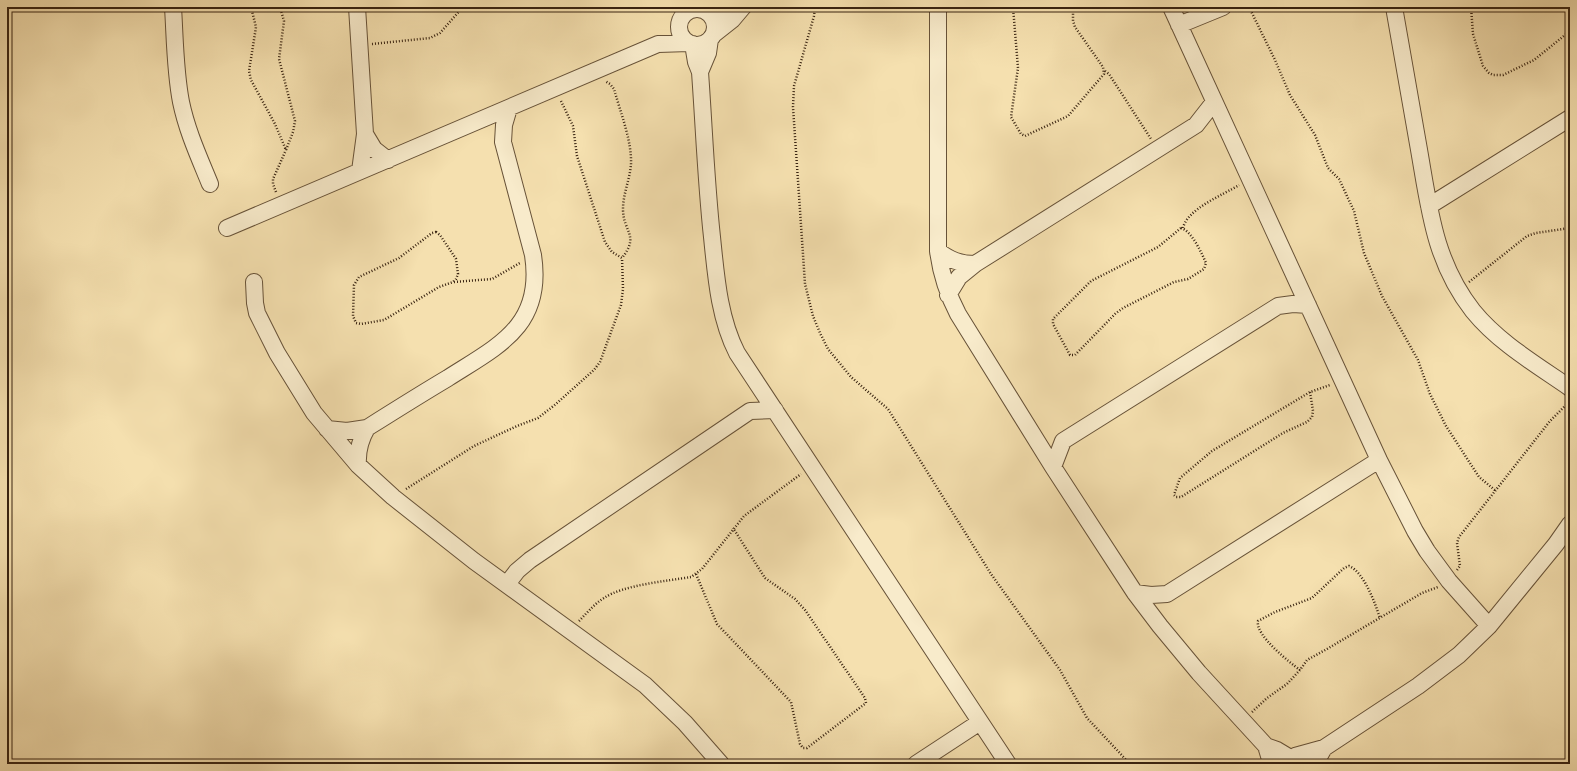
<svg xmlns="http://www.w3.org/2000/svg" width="1577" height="771" font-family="'Sorts Mill Goudy',serif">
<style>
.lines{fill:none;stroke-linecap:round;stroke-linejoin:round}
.minor-casing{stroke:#675238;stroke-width:18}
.path{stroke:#382311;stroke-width:2.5;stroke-dasharray:1 2;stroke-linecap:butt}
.minor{stroke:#f8ebcb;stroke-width:16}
</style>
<rect width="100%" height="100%" fill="#f5e0af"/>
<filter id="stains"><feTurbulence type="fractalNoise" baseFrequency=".005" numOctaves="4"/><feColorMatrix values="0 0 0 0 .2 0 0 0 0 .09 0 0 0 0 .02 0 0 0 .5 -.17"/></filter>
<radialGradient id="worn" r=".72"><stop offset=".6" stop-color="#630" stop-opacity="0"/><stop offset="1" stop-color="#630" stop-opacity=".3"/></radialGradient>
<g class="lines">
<g class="minor-casing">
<path id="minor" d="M173 7C175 39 175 71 181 102 187 131 199 157 210 184
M357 7 365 134 360 171
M938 7V251C941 274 947 293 958 314L1053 467 1135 593 1160 626 1199 673 1266 746 1269 756 1274 764
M1171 7 1379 460 1415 531 1427 551 1449 581 1489 626
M1394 7C1402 53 1410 98 1418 144 1429 205 1433 260 1473 311 1499 343 1537 365 1570 388
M679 27a18 18 0 1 1 36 0a18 18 0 1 1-36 0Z
M707 12 743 7
M1179 25 1223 7
M713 35 732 20 743 7
M693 44 696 62 700 72C704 127 706 182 712 237 716 276 719 318 737 353L1008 764
M700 72 708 53 710 39
M365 134 374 149 388 160
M1429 206 1570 118
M227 228 658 44 689 43
M938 251C950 260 960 264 975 264
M254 282 255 303 257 313 277 353 314 413 358 465 393 497 474 561 645 685 685 723 721 764
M948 295 959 277 975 264 1196 125 1214 102
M327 429 347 431 367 428C394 411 421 394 448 378 498 346 544 326 533 255L503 142 504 125 509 108
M358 465C357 451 360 440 367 428
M1053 467 1063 441 1278 306 1293 304 1308 305
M507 584 517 571 530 560 750 411 775 410
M1135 593 1151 595 1167 594 1379 460
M1266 746 1277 750 1287 756
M1295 756 1324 748 1418 686 1459 655 1489 626 1556 544 1570 524
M916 764 980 722
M1315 764 1324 748"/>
</g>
<path class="path" d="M251 7 256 27 249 71 251 80 275 124 286 150 293 132 295 121 279 59 284 21 280 7
M815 7 814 16 794 86 793 107 805 284 813 316 820 333 828 349 851 377 888 409 991 574 1060 670 1087 718 1130 764
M1013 7 1018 68 1011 117 1021 134 1025 136 1068 116 1104 74 1103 67 1075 27 1073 21V7
M1249 7 1275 60 1290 95 1315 135 1328 168 1339 179 1354 211 1364 253 1382 296 1418 360 1430 394 1446 426 1479 477 1496 491
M1471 7 1473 34 1483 66 1489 73 1493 75H1503L1534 60 1570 31
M1564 7 1570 17
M372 44 430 38 440 33 463 7
M1105 71 1109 74 1151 139
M561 101 573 126 577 156 605 242 612 252 622 258C640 235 623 232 623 209 623 194 630 179 631 164 632 141 620 111 614 89L610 84 605 81
M276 192 273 184V179L286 150
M1181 228C1192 231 1202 254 1206 263L1204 269 1188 279 1174 282 1123 308 1115 314 1075 355H1070L1053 324V319L1091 281 1158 247Z
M1183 228C1187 209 1223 195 1239 185
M436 232 440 235 456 259 458 274 456 279 453 282 439 287 384 320 361 324 356 323 353 316 354 285 359 277 399 258 432 233Z
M454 282 492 279 520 263
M1469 282 1527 236 1536 233 1570 228
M1310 392 1313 411 1312 417 1307 422 1283 433 1181 497H1176L1174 495 1180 478 1212 451 1310 392 1330 385
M406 489 474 446 517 426 538 418 556 404 594 370 600 362 621 305 623 289 622 258
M1457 570 1460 566 1457 543 1459 537 1550 421 1566 405 1570 404
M696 574 717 624 791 702 800 744 803 748H807L866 703 865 698 805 610 795 599 765 578 733 528
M579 621C587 613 594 604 604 598 623 585 667 581 691 577L702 569 744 516 801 474
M1300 670C1289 662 1255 635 1258 621L1275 612 1312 598 1344 568 1349 566C1364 572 1375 603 1380 618
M1252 712 1267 698 1287 684 1300 670 1307 660 1327 649 1422 593 1438 587"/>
<use href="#minor" class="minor"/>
</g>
<rect width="1577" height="771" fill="none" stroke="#f5e0af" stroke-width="24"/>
<rect x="8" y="8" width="1561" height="755" fill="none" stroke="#382311" stroke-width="2"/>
<rect x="12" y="12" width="1553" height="747" fill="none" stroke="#382311"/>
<rect width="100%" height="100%" filter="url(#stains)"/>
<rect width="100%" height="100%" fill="url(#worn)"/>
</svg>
